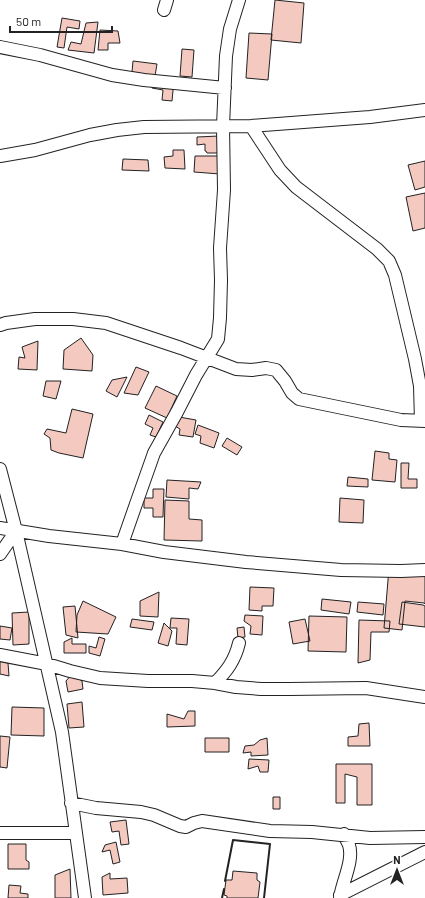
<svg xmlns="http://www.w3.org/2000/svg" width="425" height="898" font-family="Barlow,sans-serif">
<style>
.building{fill:#f3c9c0;stroke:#222}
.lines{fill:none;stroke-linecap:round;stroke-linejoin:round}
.street-casing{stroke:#222;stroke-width:14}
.street{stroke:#fff;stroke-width:12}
.wall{stroke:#222;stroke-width:2}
</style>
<rect width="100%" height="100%" fill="#fff"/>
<path class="building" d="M275 0 304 3 301 43 271 40Z
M62 18 80 21 79 29 67 27 64 48 57 47Z
M98 22 94 53 68 50 71 42 81 44 86 23Z
M100 30 118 31 120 43H108V50H98Z
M249 33 272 34 268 80 246 78Z
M182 49 194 50 192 77 180 76Z
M133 61 157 64 155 76 132 72Z
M153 78 174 80 172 101 162 100 163 90 152 88Z
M219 136 220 153H207L206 151H205V144L197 145V137Z
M173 150H184L185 169 165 168 164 157 173 156Z
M195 156H219L220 174 194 172Z
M123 159 148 160 149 171 122 170Z
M425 161V187L415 190 408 165Z
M425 193V228L413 231 406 197Z
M81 338 93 355 92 371 63 369 64 350Z
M38 341 37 370 18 369 19 357 25 358 22 347Z
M136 367 149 372 138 395 124 393Z
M127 377 117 397 106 391 112 380Z
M46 381H61L56 399 43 396Z
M156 386 177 396 167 418 145 408Z
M72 409 93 414 83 458 59 453 51 450 50 438 44 434 47 429 66 433Z
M149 415 163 422 156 437 150 435 153 428 145 424Z
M179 417 196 420 193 437 179 435 180 429 175 426Z
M198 425 219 433 214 448 200 443 201 436 195 434Z
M227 438 242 447 237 455 222 446Z
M375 451 389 453V459L397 460 395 482 372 480Z
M401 463H409L408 479H417V488H401Z
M348 477 368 479V487L347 486Z
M167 480 201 482 198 489 189 488V499L166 497Z
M153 489H164L163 517H153V508H144V498H153Z
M340 498 364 500 363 523 339 522Z
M165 500 189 501V519L202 520V541L164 540Z
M389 568 425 571V604L424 603 405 601 402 630 384 628Z
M250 587 274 588 273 606H262V611L249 610Z
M159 592 158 617 140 616V601Z
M322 599 351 602 349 614 321 610Z
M83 601 116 617 108 634 76 632 77 615Z
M358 602 384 604 383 615 357 612Z
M402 602 423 605 425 606V627L399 624Z
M75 606 78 638 66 635 63 607Z
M29 612V644L13 645 12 613Z
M245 615 263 616 262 635 250 634 251 626 244 621Z
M309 616 347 617 346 652 308 651Z
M171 618 189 619 187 645 176 644 177 628H170Z
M132 619 154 622 152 630 130 627Z
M305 619 310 641 293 644 289 622Z
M359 620 390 621 389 632H371L370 660 358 663Z
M164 623 172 631 168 646 158 643Z
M0 626 12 628 10 640 0 639Z
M244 627 245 637 238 638 237 628Z
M99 637 105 639 100 656 89 653V646L96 648Z
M72 638V644H86V653H64V642Z
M0 661 8 663 9 676 0 674Z
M72 674 82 681 83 689 68 692 66 681Z
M82 702 84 727 69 728 67 704Z
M12 707 44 708V736L11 735Z
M188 711H195V726L167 727V714L184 719Z
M369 723 370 746H348V737L358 736 359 724Z
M0 736 10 737 7 768 0 767Z
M205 738H229V752H205Z
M267 738 268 755 251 756V752L243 753 245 746 254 745 260 740Z
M249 759 269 760 268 772H260L258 766 248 769Z
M336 764H372V805H357V777L345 774V803H336Z
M273 797H280V809H273Z
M126 820 129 844 121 845 119 831 112 832 110 822Z
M116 842 120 862 113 864 110 850 102 852 105 845Z
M8 844H26V860L29 862V869H8Z
M70 869 71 898H55V875Z
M233 871 257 873V880L260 882 258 898H227V896L224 895 226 880H232Z
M110 873V879L127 878 128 893 103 895 102 877Z
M9 885 21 886 20 893 28 894V898H8Z"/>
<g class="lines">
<g class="street-casing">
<path id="street" d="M164 10 167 0
M0 47 40 55 112 75 144 80 225 88
M251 126 280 170 296 187 377 249 389 261 395 275 415 359 420 386 421 421
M0 156 35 150 90 135 117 130 144 127 251 126 370 117 425 110
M0 325 6 323 35 319H73L106 323 181 348 236 369 252 370 266 368 276 370 285 381 292 393 299 399 401 420 425 421
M0 469 16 531 62 732 85 898
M0 528 49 536 122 544 164 552 246 562 341 570 401 571 425 570
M122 544 136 504 154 453 177 412 196 375 218 339 220 318 221 280 220 248 224 190 223 126 226 56 230 29 239 0
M0 554 16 531
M0 655 47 664 70 671 100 678 148 681H192L215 683 236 687 261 689H289L366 688 425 697
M215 683C227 671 235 660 239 643
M71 803 96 808 141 812 154 815 180 826 186 827 194 823 202 821 270 831 312 832 370 838 425 837
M0 833H76
M340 895 425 852
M340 898C342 882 354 861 349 845 348 842 345 838 344 834"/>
</g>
<use href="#street" class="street"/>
<path class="wall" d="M225 881 233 840 270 844 264 898
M222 898 224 889"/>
</g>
<g transform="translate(397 870)" stroke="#ffffff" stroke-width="3" paint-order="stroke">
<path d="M0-3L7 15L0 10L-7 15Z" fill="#222222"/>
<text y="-6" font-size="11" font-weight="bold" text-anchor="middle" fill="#222222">N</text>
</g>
<path d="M10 26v6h102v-6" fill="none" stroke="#222222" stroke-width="2"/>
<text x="16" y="26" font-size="12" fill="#222222" stroke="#ffffff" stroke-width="3" paint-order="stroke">50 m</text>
</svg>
